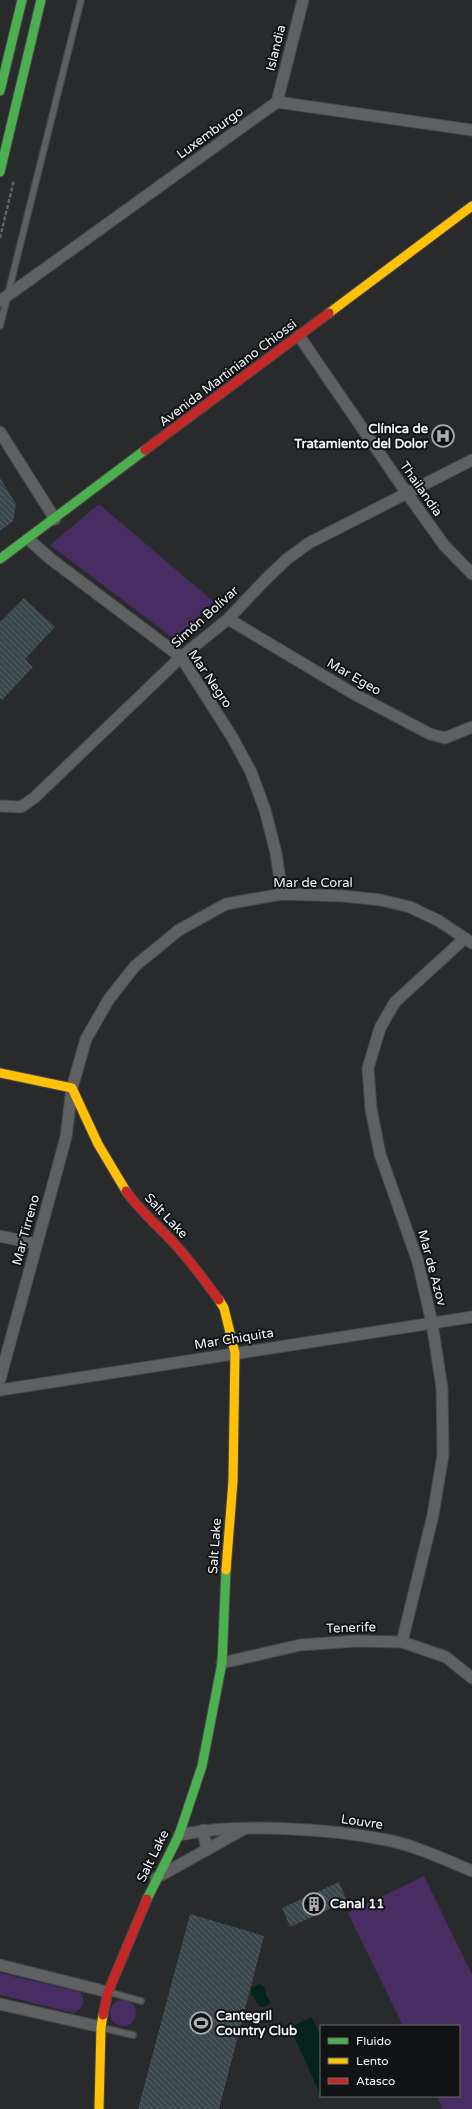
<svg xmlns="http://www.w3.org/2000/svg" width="472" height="2109" font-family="'Varela Round',sans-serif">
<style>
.grass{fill:#472d62}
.water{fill:#04231b}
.building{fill:url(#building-back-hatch)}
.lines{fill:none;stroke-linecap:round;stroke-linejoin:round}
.lane-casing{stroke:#474849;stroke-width:8}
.street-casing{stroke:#474849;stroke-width:13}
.fast-casing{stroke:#474849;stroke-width:11}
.slow-casing{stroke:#474849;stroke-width:11}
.jam-casing{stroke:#474849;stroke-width:11}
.path{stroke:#646566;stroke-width:2.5;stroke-dasharray:4 2;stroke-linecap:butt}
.lane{stroke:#5e6062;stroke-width:5.5}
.street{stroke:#5e6062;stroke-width:11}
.fast{stroke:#4caf50;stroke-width:9}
.slow{stroke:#ffc107;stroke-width:9}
.jam{stroke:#c62828;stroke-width:9}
.labels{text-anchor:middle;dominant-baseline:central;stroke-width:4;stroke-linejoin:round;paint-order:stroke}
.street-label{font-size:13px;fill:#f2f4f6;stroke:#111314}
.poi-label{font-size:13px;font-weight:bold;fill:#f2f4f6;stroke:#111314;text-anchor:start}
</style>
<defs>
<pattern id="building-back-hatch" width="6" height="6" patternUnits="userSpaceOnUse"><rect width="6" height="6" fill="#3a484b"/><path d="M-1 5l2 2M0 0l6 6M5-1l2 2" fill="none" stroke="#576366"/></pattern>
</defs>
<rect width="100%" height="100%" fill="#282a2c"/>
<path class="grass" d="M99 504 214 602 174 639 50 545Z
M424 1876 472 1975V2109H443L437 2096H459V2026H403L348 1913Z
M0 1973 80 1992C86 2002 84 2007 74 2013L0 1995Z
M110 2013a13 13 0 1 1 26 0a13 13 0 1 1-26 0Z"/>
<path class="water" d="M260 1984 265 1988 266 1995 271 2002 265 2007H260L251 1994 252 1988Z
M312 2017 321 2037V2096L290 2027Z"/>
<path class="building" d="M0 478 16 504 13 521 0 531Z
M24 598 55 627 25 659 33 667 2 700 0 698V622Z
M339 1882 347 1901 290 1927 282 1908Z
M190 1914 264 1936 219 2109H138Z"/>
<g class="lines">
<g class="lane-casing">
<path id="lane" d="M0 326 81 0
M109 1992 141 2001
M103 2028 133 2035"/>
</g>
<g class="street-casing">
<path id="street" d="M277 102 303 0
M0 301 277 102 472 130
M299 336 406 492 444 545 472 574
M0 432 55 519
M28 539 52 560 181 657 232 737 251 772 265 810 276 853 282 894
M228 619 354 694 430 734 445 738 472 727
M0 806 21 807 34 798 181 657 228 619 266 579 287 559 309 543 472 460
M0 1236 37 1244
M0 1379 66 1137 72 1088 86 1039 109 999 135 966 179 930 226 904 282 894 343 896 381 900 410 907 439 921 472 943
M0 1390 472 1317
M402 1642 433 1515 443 1455 442 1388 432 1323 418 1262 380 1154 371 1109 368 1068 380 1028 395 1002 465 938
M222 1663 300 1645 356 1641 402 1642 446 1657 472 1678
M203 1830 207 1850
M179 1835C238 1823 326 1828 387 1840 416 1846 444 1859 472 1871
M156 1878 242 1830
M0 1965 108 1992
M0 2004 101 2027"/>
</g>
<g class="fast-casing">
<path id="fast" d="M0 91 22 0
M0 172 41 0
M0 559 145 450
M147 1899 179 1835 202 1766 222 1663 226 1570"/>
</g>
<g class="slow-casing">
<path id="slow" d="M329 313 472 206
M0 1073 72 1088 98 1144 126 1191
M219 1300 224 1308 235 1353 233 1481 226 1570
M99 2109 101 2027 103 2015"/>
</g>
<g class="jam-casing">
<path id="jam" d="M145 450 329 313
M126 1191C139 1210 157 1225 172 1241 190 1260 204 1280 219 1300
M103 2015 108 1992 147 1899"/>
</g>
<path class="path" d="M0 238 14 180"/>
<use href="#lane" class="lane"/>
<use href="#street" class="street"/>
<use href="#fast" class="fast"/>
<use href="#slow" class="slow"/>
<use href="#jam" class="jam"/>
</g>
<defs>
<g id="hospital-ring" transform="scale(1.15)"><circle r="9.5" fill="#111314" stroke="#abadaf" stroke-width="1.5"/><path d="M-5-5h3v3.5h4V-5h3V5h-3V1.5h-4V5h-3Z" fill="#abadaf"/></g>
<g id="building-ring" transform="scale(1.15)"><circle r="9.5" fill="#111314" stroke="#abadaf" stroke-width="1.5"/><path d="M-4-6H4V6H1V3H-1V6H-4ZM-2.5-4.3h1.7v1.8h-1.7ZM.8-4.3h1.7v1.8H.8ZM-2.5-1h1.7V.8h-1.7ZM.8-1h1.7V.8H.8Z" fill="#abadaf"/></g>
<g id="stadium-ring" transform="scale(1.15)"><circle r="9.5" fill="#111314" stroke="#abadaf" stroke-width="1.5"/><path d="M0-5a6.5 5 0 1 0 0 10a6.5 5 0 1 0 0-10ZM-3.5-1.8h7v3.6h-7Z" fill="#abadaf"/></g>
</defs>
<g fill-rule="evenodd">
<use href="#hospital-ring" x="443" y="436"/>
<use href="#building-ring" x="314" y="1904"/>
<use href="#stadium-ring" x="201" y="2023"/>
</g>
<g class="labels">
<g class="street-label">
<text transform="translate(276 48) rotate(-76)">Islandia</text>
<text transform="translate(210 133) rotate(-36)">Luxemburgo</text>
<text transform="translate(228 373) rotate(-37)">Avenida Martiniano Chiossi</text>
<text transform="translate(421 489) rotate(55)">Thailandia</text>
<text transform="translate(205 617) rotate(-42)">Simón Bolívar</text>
<text transform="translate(354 677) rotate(30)">Mar Egeo</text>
<text transform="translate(210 679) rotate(56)">Mar Negro</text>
<text x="313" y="883">Mar de Coral</text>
<text transform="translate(166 1216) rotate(47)">Salt Lake</text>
<text transform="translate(26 1230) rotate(-75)">Mar Tirreno</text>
<text transform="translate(432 1268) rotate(75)">Mar de Azov</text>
<text transform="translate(234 1339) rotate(-9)">Mar Chiquita</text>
<text transform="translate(215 1546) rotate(-86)">Salt Lake</text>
<text transform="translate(351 1628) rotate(-2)">Tenerife</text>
<text transform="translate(362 1822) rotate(8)">Louvre</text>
<text transform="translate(153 1856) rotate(-64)">Salt Lake</text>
</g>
<g class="poi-label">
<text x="428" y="429" text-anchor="end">Clínica de<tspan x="428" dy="15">Tratamiento del Dolor</tspan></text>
<text x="330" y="1904">Canal 11</text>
<text x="216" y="2016">Cantegril<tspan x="216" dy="15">Country Club</tspan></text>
</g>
</g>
<rect x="320" y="2025" width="140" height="72" fill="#111314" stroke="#6b6d6e"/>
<rect x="328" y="2038" width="20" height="6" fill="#4caf50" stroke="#6b6d6e"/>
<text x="356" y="2045" font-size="12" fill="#f2f4f6">Fluido</text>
<rect x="328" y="2058" width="20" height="6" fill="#ffc107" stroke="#6b6d6e"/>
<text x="356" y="2065" font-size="12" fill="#f2f4f6">Lento</text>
<rect x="328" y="2078" width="20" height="6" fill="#c62828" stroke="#6b6d6e"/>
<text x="356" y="2085" font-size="12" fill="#f2f4f6">Atasco</text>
</svg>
